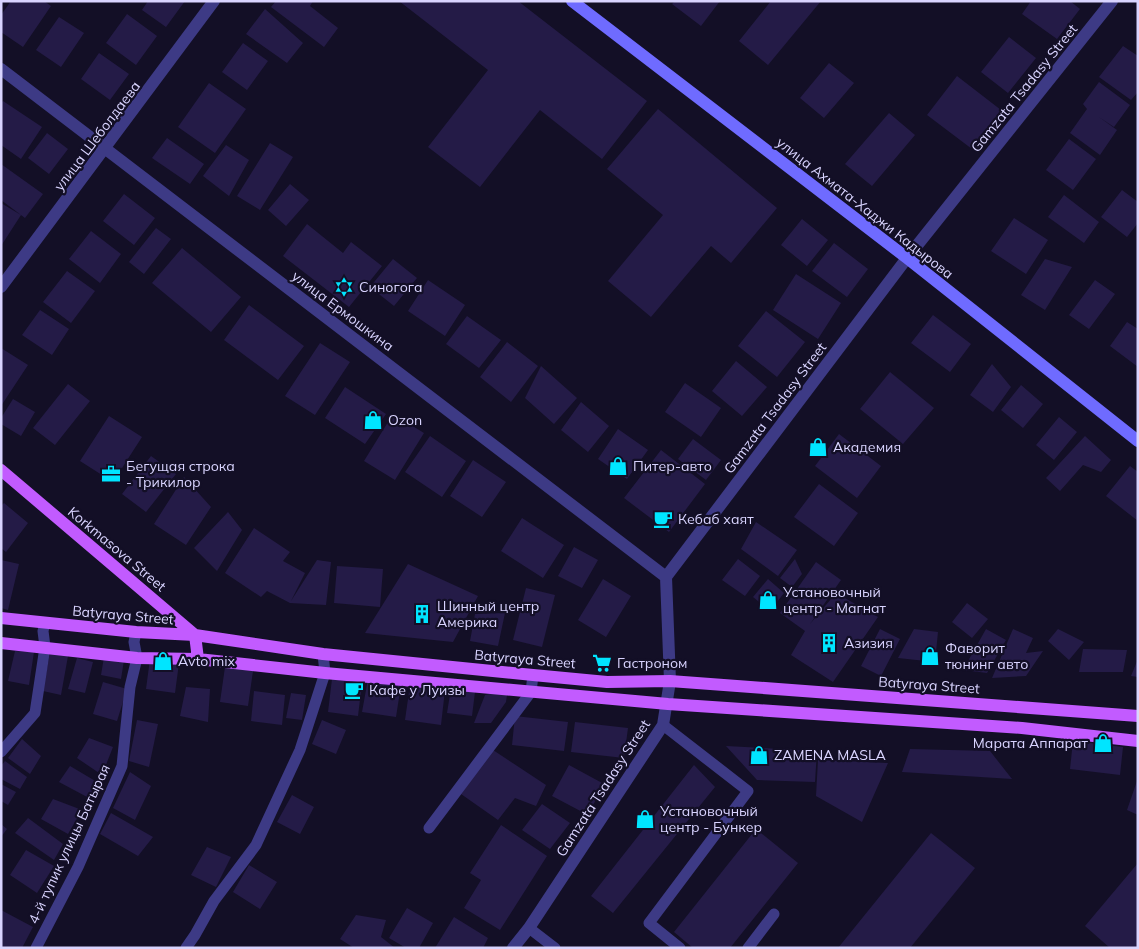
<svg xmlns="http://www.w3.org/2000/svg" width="1139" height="949" font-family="Mulish,sans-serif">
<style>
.building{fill:#241b47}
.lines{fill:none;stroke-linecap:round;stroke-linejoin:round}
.lane{stroke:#3d3a85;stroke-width:11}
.street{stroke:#3d3a85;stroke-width:12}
.secondary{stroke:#6f6bff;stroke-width:12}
.primary{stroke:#c25bff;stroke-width:12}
.labels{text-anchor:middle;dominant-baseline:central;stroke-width:4.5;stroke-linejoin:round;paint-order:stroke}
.street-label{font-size:14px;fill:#d9d4ff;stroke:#130f26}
.poi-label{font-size:14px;fill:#d9d4ff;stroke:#130f26;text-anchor:start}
</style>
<rect width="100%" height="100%" fill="#130f26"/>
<path class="building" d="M11 1H44L51 6 23 47 1 32V15Z
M148 1H185L166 27 142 10Z
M276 1H313L310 6 338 28 324 47 271 7Z
M399 1H518L647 101 602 159 540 110 480 187 428 147 488 70Z
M675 1H720L701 26 672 4Z
M771 1H821L768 65 739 41Z
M1031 1H1070L1080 9 1057 39 1022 14Z
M265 9 303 43 287 63 246 34Z
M127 14 157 36 136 65 106 43Z
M59 17 84 33 61 67 36 50Z
M1009 37 1036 58 1008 93 981 72Z
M243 43 268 61 247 90 222 72Z
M1123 46 1138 56V92L1131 100 1099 77Z
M99 53 129 74 110 100 81 79Z
M829 63 854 83 824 118 800 98Z
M957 76 1001 110 972 149 927 115Z
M1099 82 1130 105 1114 127 1099 117 1117 130 1100 155 1070 133 1087 109 1083 104Z
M209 83 246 109 215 153 178 127Z
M3 101 42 127 21 159 1 145V104Z
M658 109 777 208 731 263 711 246 651 317 608 281 663 215 607 169Z
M889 113 915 135 872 186 845 164Z
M47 133 68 149 49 174 28 158Z
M167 138 204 164 190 184 152 158Z
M1069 139 1096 159 1073 190 1046 170Z
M270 143 293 157 260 210 237 196Z
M226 145 249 160 229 196 203 176Z
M1 164 43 194 25 218 1 200Z
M290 184 309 200 286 226 268 210Z
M1122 190 1138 202V223L1127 237 1101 217Z
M124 194 155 218 134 245 103 221Z
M1064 195 1099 222 1084 243 1048 217Z
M1 203 21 215 1 246Z
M1014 218 1048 240 1026 274 991 251Z
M802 219 828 240 807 266 781 245Z
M307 224 343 253 351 242 382 266 349 307 283 256Z
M156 228 171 239 144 274 129 262Z
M91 231 121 254 100 283 69 259Z
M834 243 868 269 847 297 812 271Z
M182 248 241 297 211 332 152 283Z
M393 259 417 278 394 306 370 287Z
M1045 259 1072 267 1045 310 1021 295Z
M67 271 95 291 71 323 43 302Z
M796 274 841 303 818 339 773 310Z
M428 280 465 305 445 336 408 311Z
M1095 280 1115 294 1089 329 1069 315Z
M249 305 304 346 278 380 224 340Z
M40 310 69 329 52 355 22 335Z
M766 311 805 342 777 377 738 346Z
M933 315 971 344 950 372 911 343Z
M467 316 501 340 479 368 446 344Z
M1127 322 1138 329V367L1110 346Z
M507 342 538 366 511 402 480 377Z
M320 343 350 362 315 415 285 396Z
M1 348 28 365 1 406Z
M736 361 767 387 742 416 712 391Z
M992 364 1011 387 993 412 970 395Z
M541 366 577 398 554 424 525 398Z
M890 372 934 408 903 444 860 409Z
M685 383 721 408 701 437 665 412Z
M68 384 90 401 55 445 33 428Z
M1021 385 1043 404 1023 428 1001 410Z
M345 387 386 414 365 444 325 418Z
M13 399 35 412 21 436 1 424V418Z
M581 402 609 426 588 452 561 430Z
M393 414 424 433 395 480 364 461Z
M109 416 142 437 113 482 80 461Z
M1059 417 1077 432 1054 460 1036 445Z
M618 429 648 450 627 479 598 459Z
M839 434 881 466 857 498 815 466Z
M430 436 466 461 442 497 405 472Z
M1085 436 1111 460 1101 472 1083 465 1060 491 1046 478Z
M693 439 721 460 706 480 678 459Z
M661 450 705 484 669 532 624 498Z
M151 456 176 474 146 512 122 494Z
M473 460 506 482 482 517 450 496Z
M1130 466 1138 472V521L1106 496Z
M184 477 211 507 186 545 154 524Z
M819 484 858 513 834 546 794 517Z
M4 503 28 523 6 552 1 548V506Z
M228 512 242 530 217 571 194 548Z
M522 518 564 545 543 578 501 551Z
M756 522 797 550 778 576 741 549Z
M254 528 290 552 283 561 305 573 291 601 317 560 331 562 326 605 290 603 267 591 261 597 225 573Z
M574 547 598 560 582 588 558 576Z
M738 559 760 576 745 596 722 580Z
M795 559 802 574 792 587 780 578Z
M1 560 19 564 8 610 1 608Z
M816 562 841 580 810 624 836 593 878 617 833 682 791 655 805 631 780 613Z
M408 564 478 596 453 642 365 633Z
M337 566 383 569 380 607 334 603Z
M603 579 631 596 606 637 578 620Z
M768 579 784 593 770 611 753 597Z
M526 588 555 595 542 647 513 640Z
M967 603 988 619 972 638 952 622Z
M505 613 498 646 470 641 475 614Z
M880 629 900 639 881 676 861 666Z
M914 629 938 632 935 662 898 658Z
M986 629 1006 640 987 673 963 670Z
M1013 629 1033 638 1026 653 1043 651 1026 676 992 678Z
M1058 629 1084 642 1069 660 1048 641Z
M1083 649 1127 650 1123 672H1079Z
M15 651 34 652 29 685 8 681Z
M105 651 125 654 121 679 101 675Z
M50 652 68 656 61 695 43 691Z
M77 658 93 662 85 693 68 689Z
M150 659 179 663 175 693 146 689Z
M1138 659V677L1131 676Z
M225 667 253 671 248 706 220 702Z
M332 679 362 683 358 716 328 712Z
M368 679 401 685 396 717 362 712Z
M103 682 127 689 117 721 93 714Z
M410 685 445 690 441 725 405 720Z
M186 687 210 689 208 722 180 716Z
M451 688 475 692 472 716 447 713Z
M254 691 285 695 282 725 251 721Z
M291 693 306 695 302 720 286 718Z
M494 693 507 695 506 702 491 723H474L485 695Z
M515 716 568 722 564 751 512 745Z
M137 720 158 724 149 767 129 761Z
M322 720 346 730 336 754 312 744Z
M575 722 628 728 624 758 571 752Z
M89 738 113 747 102 775 77 758Z
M22 739 41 756 30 774 8 758Z
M1073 741 1123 747 1120 775 1070 769Z
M726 746 817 751 815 782 757 780Z
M910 749 990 751 1012 779 902 772Z
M493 750 546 785 536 806 515 798 498 820 461 794Z
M818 760 888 763 862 822 816 796Z
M5 761 27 777 20 789 1 779V766Z
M569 765 604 784 588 815 552 796Z
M694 765 715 787 613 913 591 896Z
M70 766 97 782 89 798 59 782Z
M130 772 151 786 135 820 113 808Z
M1137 781H1138V815L1127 810Z
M1 784 16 792 8 805 1 801Z
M292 795 314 807 300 834 277 822Z
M53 799 82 810 68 834 41 819Z
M542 804 570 823 550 849 522 830Z
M111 813 153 837 138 856 100 834Z
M28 818 63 844 54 860 15 833Z
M1 824 7 829 1 837Z
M501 825 547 856 500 930 464 908 481 880 470 873Z
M756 829 798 863 730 948H693L674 932Z
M931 833 975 868 910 948H838Z
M207 847 231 857 216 887 191 875Z
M26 850 54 866 37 893 10 875Z
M1138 863V948H1110L1085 926Z
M249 865 277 882 260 909 233 892Z
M407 908 433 923 419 948H406L389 938Z
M1 910 33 927 22 948H1Z
M356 915 386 920 381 937 395 948H354L340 939Z
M454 917 488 938 483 948H435Z"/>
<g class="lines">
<path class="lane" d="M663 725 748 791 649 923 680 948
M1 752 35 713 45 647 43 631 45 623
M429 828 531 692 533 675
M529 928 555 948
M36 948 78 867 122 766 130 687 137 658 134 642 136 632
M186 948 195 935 214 901 256 845 300 750 325 673 323 654
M748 948 774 914"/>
<path class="street" d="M1 69 666 577
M1 287 214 1
M513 948 529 928 663 725 670 681 666 577 907 258 1112 1"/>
<path class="secondary" d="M572 1 907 258 1138 441"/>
<path class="primary" d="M1 470 195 635 198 659
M1 618 136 632 195 635 323 654 533 675 607 682 670 681 1138 716
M1 643 137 658 198 659 325 673 668 704 1022 728 1138 741"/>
</g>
<defs>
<g id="synagogue-bare" transform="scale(1.5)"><path d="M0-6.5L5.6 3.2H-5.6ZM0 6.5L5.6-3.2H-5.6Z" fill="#00e5ff" stroke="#130f26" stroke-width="2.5" paint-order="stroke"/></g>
<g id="shop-bare" transform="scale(1.5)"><path d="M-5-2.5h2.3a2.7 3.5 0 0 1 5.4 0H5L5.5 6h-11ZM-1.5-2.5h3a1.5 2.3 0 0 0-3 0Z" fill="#00e5ff" stroke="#130f26" stroke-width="2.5" paint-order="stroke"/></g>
<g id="office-bare" transform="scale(1.5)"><path d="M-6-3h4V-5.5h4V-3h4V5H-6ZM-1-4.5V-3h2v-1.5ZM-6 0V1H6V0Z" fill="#00e5ff" stroke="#130f26" stroke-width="2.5" paint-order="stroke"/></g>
<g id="cafe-bare" transform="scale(1.5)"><path d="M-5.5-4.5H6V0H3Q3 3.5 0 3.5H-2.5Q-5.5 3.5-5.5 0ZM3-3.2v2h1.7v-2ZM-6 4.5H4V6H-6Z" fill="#00e5ff" stroke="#130f26" stroke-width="2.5" paint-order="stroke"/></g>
<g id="building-bare" transform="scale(1.5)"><path d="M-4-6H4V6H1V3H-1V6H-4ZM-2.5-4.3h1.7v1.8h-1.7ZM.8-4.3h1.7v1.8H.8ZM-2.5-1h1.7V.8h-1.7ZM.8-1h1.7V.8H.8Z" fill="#00e5ff" stroke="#130f26" stroke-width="2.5" paint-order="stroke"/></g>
<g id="supermarket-bare" transform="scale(1.5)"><path d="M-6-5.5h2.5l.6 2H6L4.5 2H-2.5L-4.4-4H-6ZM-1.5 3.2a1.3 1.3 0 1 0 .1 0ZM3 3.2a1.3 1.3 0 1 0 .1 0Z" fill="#00e5ff" stroke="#130f26" stroke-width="2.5" paint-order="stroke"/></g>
</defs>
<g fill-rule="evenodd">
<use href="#synagogue-bare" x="344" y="287"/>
<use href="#shop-bare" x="373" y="420"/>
<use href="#shop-bare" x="818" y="447"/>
<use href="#shop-bare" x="618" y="466"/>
<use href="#office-bare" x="111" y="474"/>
<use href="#cafe-bare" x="663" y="519"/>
<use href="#shop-bare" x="768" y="600"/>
<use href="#building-bare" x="422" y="614"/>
<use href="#building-bare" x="829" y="643"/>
<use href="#shop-bare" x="930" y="656"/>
<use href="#shop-bare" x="163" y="661"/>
<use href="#supermarket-bare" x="602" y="663"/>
<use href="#cafe-bare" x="354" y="690"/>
<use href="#shop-bare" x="1103" y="743"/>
<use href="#shop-bare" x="759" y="755"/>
<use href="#shop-bare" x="645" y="819"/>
</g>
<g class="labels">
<g class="street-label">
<text transform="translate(1024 88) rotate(-51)">Gamzata Tsadasy Street</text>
<text transform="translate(97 136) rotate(-53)">улица Шеболдаева</text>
<text transform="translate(865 208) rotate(38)">улица Ахмата-Хаджи Кадырова</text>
<text transform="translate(343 311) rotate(37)">улица Ермошкина</text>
<text transform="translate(775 408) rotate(-53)">Gamzata Tsadasy Street</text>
<text transform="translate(117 549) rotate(40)">Korkmasova Street</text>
<text transform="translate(123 615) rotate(5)">Batyraya Street</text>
<text transform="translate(525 659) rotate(5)">Batyraya Street</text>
<text transform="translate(929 685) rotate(4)">Batyraya Street</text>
<text transform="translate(603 788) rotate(-57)">Gamzata Tsadasy Street</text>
<text transform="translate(69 844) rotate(-65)">4-й тупик улицы Батырая</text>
</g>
<g class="poi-label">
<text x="359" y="287">Синогога</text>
<text x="388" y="420">Ozon</text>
<text x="833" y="447">Академия</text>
<text x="126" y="466">Бегущая строка<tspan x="126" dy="16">- Трикилор</tspan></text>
<text x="633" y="466">Питер-авто</text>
<text x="678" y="519">Кебаб хаят</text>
<text x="783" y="592">Установочный<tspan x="783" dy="16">центр - Магнат</tspan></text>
<text x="437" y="606">Шинный центр<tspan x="437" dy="16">Америка</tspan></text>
<text x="844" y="643">Азизия</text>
<text x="945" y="648">Фаворит<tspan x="945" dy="16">тюнинг авто</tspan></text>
<text x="178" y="661">Avto mix</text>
<text x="617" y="663">Гастроном</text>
<text x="369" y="690">Кафе у Луизы</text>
<text x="1088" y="743" text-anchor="end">Марата Аппарат</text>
<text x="774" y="755">ZAMENA MASLA</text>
<text x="660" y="811">Установочный<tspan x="660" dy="16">центр - Бункер</tspan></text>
</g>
</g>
<rect width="1139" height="949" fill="none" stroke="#d9d4ff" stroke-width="5"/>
</svg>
